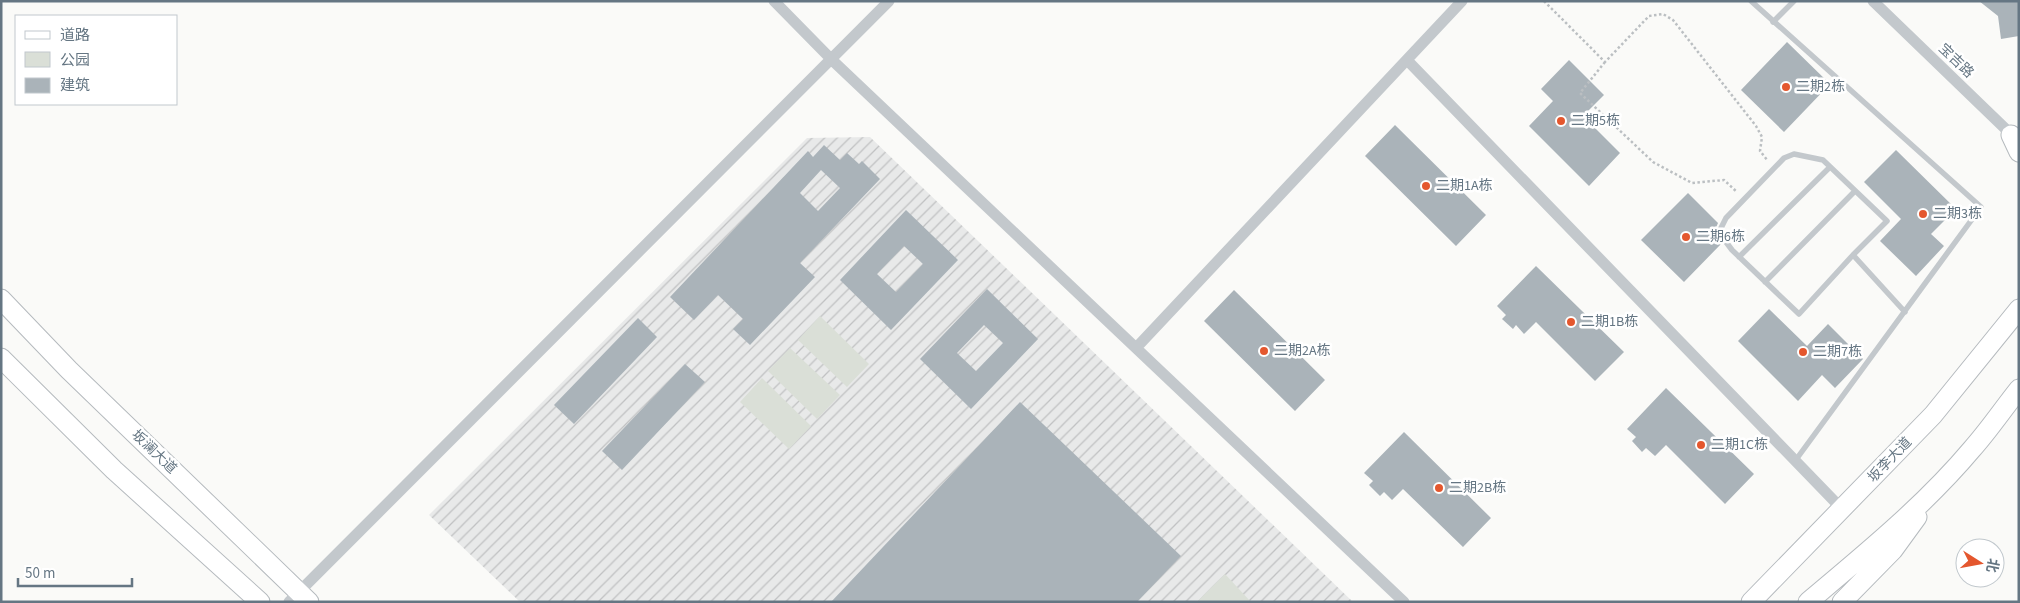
<svg xmlns="http://www.w3.org/2000/svg" width="2020" height="603" font-family="'Source Sans 3','Noto Sans SC',sans-serif">
<style>
.industrial{fill:url(#industrial-furrows)}
.green{fill:#dadfd7}
.building{fill:#aab3b9;fill-rule:evenodd}
.lines{fill:none;stroke-linecap:round;stroke-linejoin:round}
.primary-casing{stroke:#b5babe;stroke-width:21}
.path{stroke:#bbbfc2;stroke-width:2.5;stroke-dasharray:2.5 2.5;stroke-linecap:butt}
.lane{stroke:#c3c8cc;stroke-width:5.5}
.street{stroke:#c3c8cc;stroke-width:11}
.primary{stroke:#fff;stroke-width:19}
.poi-dot{fill:#e4572e;stroke:#fff;stroke-width:2}
.labels{text-anchor:middle;dominant-baseline:central;stroke-width:5;stroke-linejoin:round;paint-order:stroke}
.street-label{font-size:14px;fill:#657683;stroke:#fff}
.poi-label{font-size:14px;fill:#657683;stroke:#fff;text-anchor:start}
</style>
<defs>
<pattern id="industrial-furrows" width="10" height="10" patternUnits="userSpaceOnUse" patternTransform="scale(1.25)"><rect width="10" height="10" fill="#e8e9e9"/><path d="M-1 1l2-2M0 10L10 0M9 11l2-2" fill="none" stroke="#c0c1c2"/></pattern>
</defs>
<rect width="100%" height="100%" fill="#fafaf8"/>
<path class="industrial" d="M870 137 1353 602H520L429 515 807 138Z"/>
<path class="green" d="M820 316 869 364 847 387 798 340Z
M790 348 840 395 817 419 768 371Z
M762 378 811 426 789 449 740 402Z
M1225 574 1251 602H1197Z"/>
<path class="building" d="M1979 1H2019V36L2001 39 1998 16Z
M1787 42 1830 84 1784 132 1741 90Z
M1569 60 1604 95 1583 116 1620 153 1589 186 1529 126 1553 101 1541 89Z
M1395 125 1486 215 1456 246 1365 156Z
M824 145 840 160 847 153 859 164 862 161 880 179 800 263 815 277 750 345 733 329 743 319 718 295 694 320 670 297 808 151 813 157ZM821 170 840 188 818 211 800 193Z
M1896 150 1956 209 1931 234 1944 246 1916 276 1880 241 1901 219 1864 182Z
M1688 193 1718 223 1715 230 1721 244 1684 282 1641 240Z
M906 210 958 260 891 330 840 280ZM904 246 923 264 896 292 877 274Z
M1536 266 1624 352 1595 381 1536 322 1524 334 1516 325 1513 329 1502 319 1506 315 1497 306Z
M987 289 1038 339 971 409 920 359ZM984 325 1003 343 976 371 957 353Z
M1234 290 1325 380 1295 411 1204 321Z
M1769 309 1807 346 1828 324 1863 359 1835 388 1822 375 1798 401 1738 341Z
M638 318 657 337 574 424 554 405Z
M685 364 705 382 622 470 602 451Z
M1666 388 1754 474 1725 504 1666 445 1655 456 1646 448 1642 452 1632 441 1636 437 1627 429Z
M1020 402 1181 556 1137 602H831Z
M1404 432 1491 518 1463 547 1403 489 1392 500 1384 492 1380 496 1369 485 1373 481 1364 473Z"/>
<g class="lines">
<g class="primary-casing">
<path id="primary" d="M2011 135 2019 152
M1 299 69 370 309 602
M1 358 114 470 260 602
M1751 602 1933 415 2019 309
M1808 602C1864 555 1925 505 1972 449 1989 430 2003 409 2019 389
M1842 602 1893 550 1917 517"/>
</g>
<path class="path" d="M1544 1 1605 62 1649 16 1663 14 1673 20 1756 126 1762 137 1760 151 1768 161
M1605 62 1580 93 1653 162 1692 183 1724 180 1737 192"/>
<path class="lane" d="M1751 1 1981 207 1795 461
M1773 22 1794 1
M1853 255 1799 314 1732 250 1723 238 1720 230 1726 218 1784 158 1794 154 1823 160 1887 221 1853 255 1905 312
M1739 257 1830 167
M1765 282 1855 191"/>
<path class="street" d="M774 1 832 60 1404 602
M1873 1 2016 139
M1407 60 1842 509
M1136 348 1462 1
M289 602 889 1"/>
<use href="#primary" class="primary"/>
</g>
<g class="poi-dot">
<circle cx="1786" cy="87" r="5"/>
<circle cx="1561" cy="121" r="5"/>
<circle cx="1426" cy="186" r="5"/>
<circle cx="1923" cy="214" r="5"/>
<circle cx="1686" cy="237" r="5"/>
<circle cx="1571" cy="322" r="5"/>
<circle cx="1264" cy="351" r="5"/>
<circle cx="1803" cy="352" r="5"/>
<circle cx="1701" cy="445" r="5"/>
<circle cx="1439" cy="488" r="5"/>
</g>
<g class="labels">
<g class="street-label">
<text transform="translate(1956 61) rotate(44)">宝吉路</text>
<text transform="translate(154 452) rotate(44)">坂澜大道</text>
<text transform="translate(1890 460) rotate(-46)">坂李大道</text>
</g>
<g class="poi-label">
<text x="1796" y="87">二期2栋</text>
<text x="1571" y="121">二期5栋</text>
<text x="1436" y="186">二期1A栋</text>
<text x="1933" y="214">二期3栋</text>
<text x="1696" y="237">二期6栋</text>
<text x="1581" y="322">二期1B栋</text>
<text x="1274" y="351">二期2A栋</text>
<text x="1813" y="352">二期7栋</text>
<text x="1711" y="445">二期1C栋</text>
<text x="1449" y="488">二期2B栋</text>
</g>
</g>
<rect width="2020" height="603" fill="none" stroke="#657683" stroke-width="5"/>
<rect x="15" y="15" width="162" height="90" fill="#ffffff" stroke="#c1c8cd"/>
<rect x="25" y="31" width="25" height="8" fill="#ffffff" stroke="#c1c8cd"/>
<text x="60" y="40" font-size="15" fill="#657683">道路</text>
<rect x="25" y="52" width="25" height="15" fill="#dadfd7" stroke="#c1c8cd"/>
<text x="60" y="65" font-size="15" fill="#657683">公园</text>
<rect x="25" y="78" width="25" height="15" fill="#aab3b9" stroke="#c1c8cd"/>
<text x="60" y="90" font-size="15" fill="#657683">建筑</text>
<g transform="translate(1980 563) rotate(101)"><circle r="24" fill="#ffffff" stroke="#c1c8cd"/>
<path d="M0-4L9 19L0 12L-9 19Z" fill="#e4572e"/>
<text y="-8" font-size="14" font-weight="bold" text-anchor="middle" fill="#657683">北</text>
</g>
<path d="M18 578v8h114v-8" fill="none" stroke="#657683" stroke-width="2.5"/>
<text x="25" y="578" font-size="15" fill="#657683" stroke="#ffffff" stroke-width="4" paint-order="stroke">50 m</text>
</svg>
